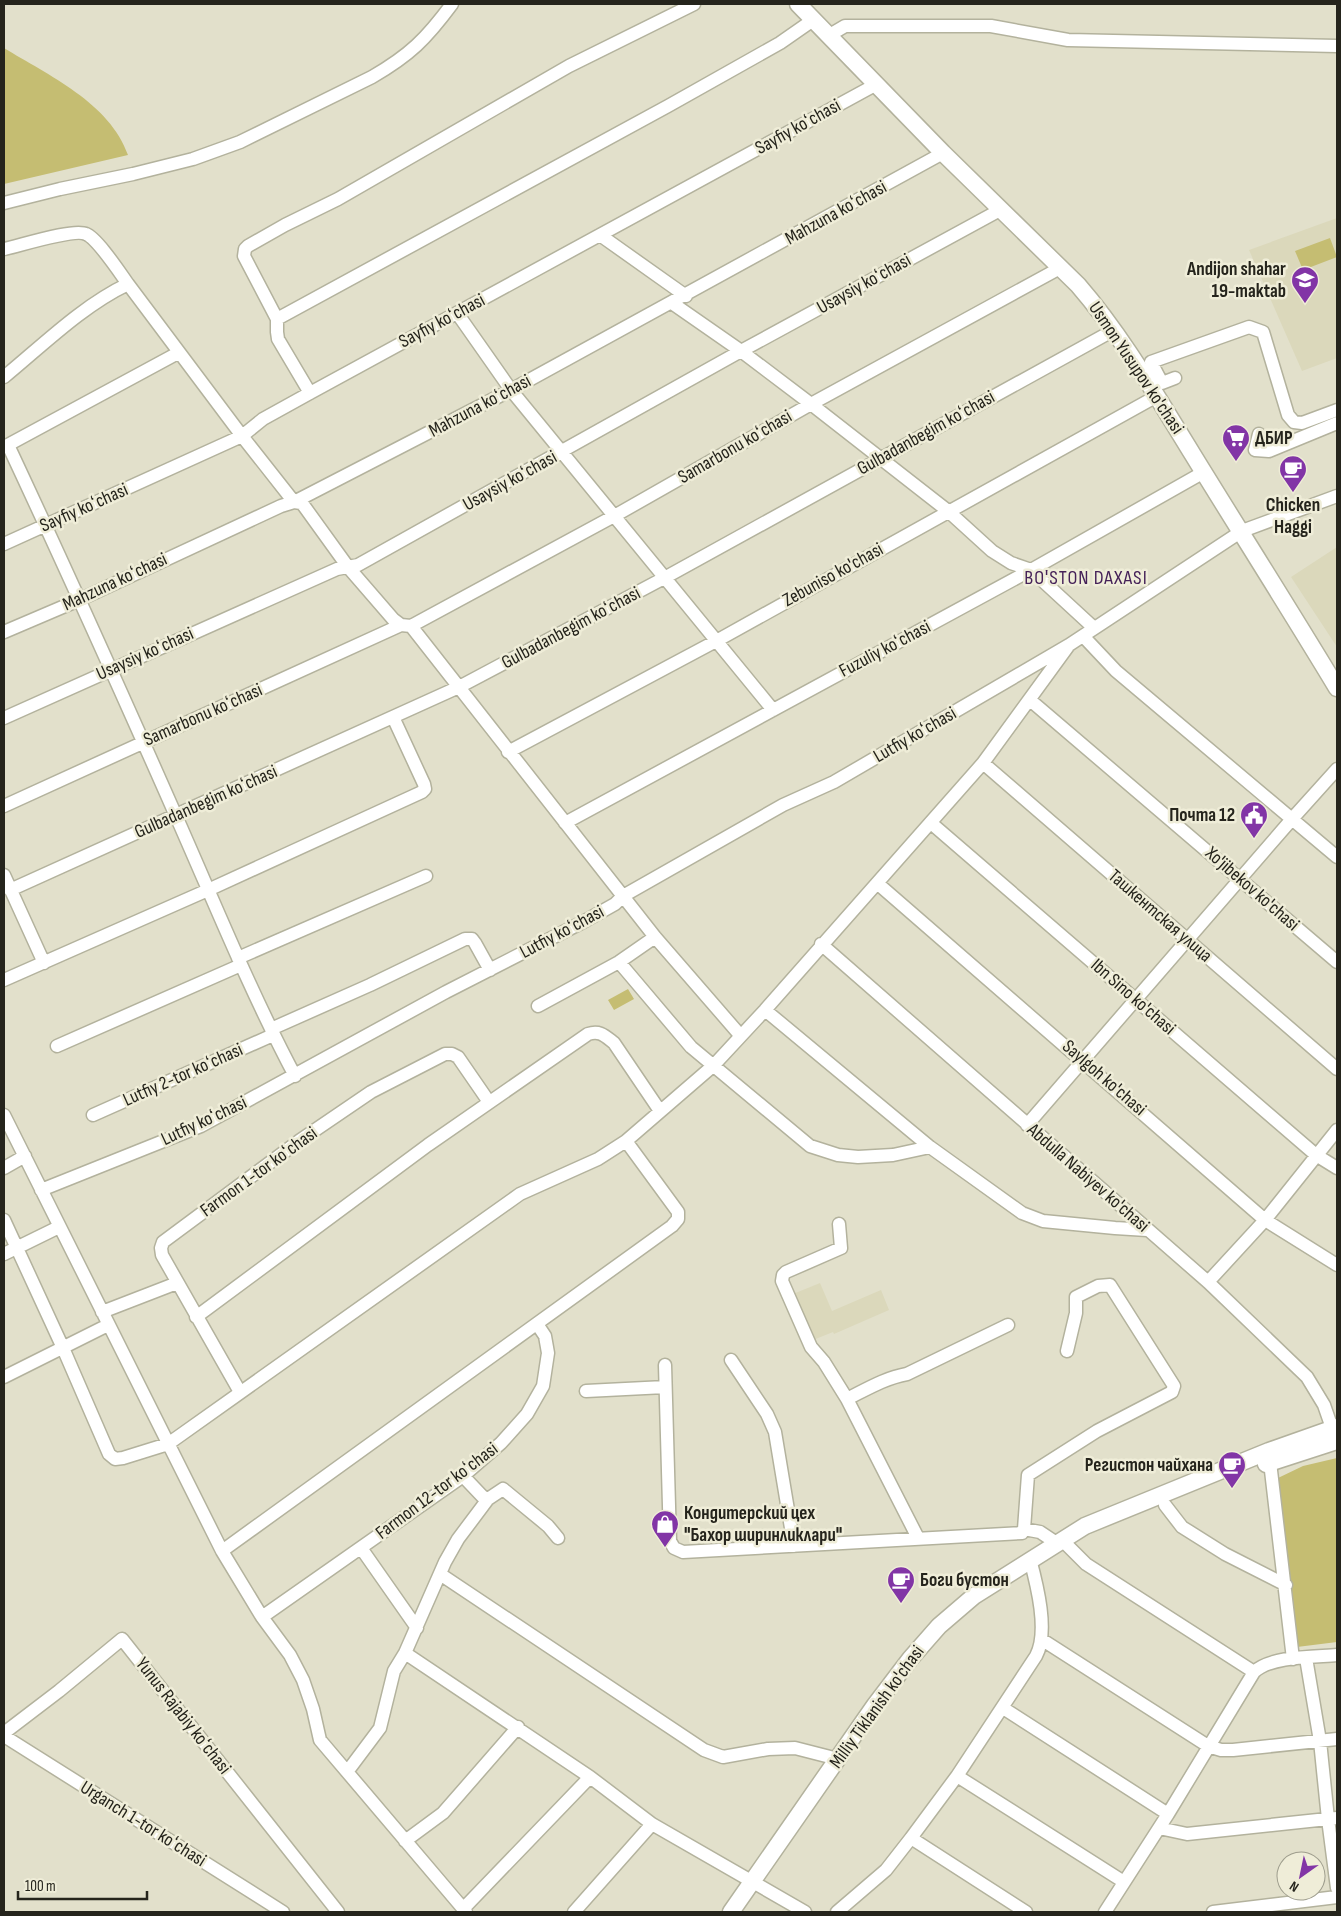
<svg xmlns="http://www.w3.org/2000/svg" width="1341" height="1916" font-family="'Sofia Sans Condensed',sans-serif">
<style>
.built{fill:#dbd8bb}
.green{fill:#c5bd72}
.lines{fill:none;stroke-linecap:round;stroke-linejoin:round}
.minor-casing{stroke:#b3b29d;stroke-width:15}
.major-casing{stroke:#b3b29d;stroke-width:19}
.minor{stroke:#fff;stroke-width:12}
.major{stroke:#fff;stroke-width:16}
.labels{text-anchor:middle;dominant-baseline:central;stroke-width:5;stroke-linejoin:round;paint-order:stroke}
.street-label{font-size:19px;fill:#25241c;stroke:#efedd8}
.poi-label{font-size:19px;font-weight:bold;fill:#25241c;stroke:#efedd8;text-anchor:end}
.neighbourhood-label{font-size:20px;letter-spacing:1px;fill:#452158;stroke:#efedd8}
</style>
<rect width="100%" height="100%" fill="#e2e0cb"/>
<path class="built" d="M1337 218V358L1302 371 1249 250Z
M1337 547V647L1291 577Z
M820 1283 832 1311 881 1290 889 1310 834 1334 833 1332 813 1340 793 1294Z"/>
<path class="green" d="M4 48C48 75 110 103 128 155L4 184Z
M1330 238 1337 257 1303 270 1295 251Z
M628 989 634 999 614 1010 608 1000Z
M1337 1458V1642L1297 1647 1278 1478 1303 1466Z"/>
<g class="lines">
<g class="minor-casing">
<path id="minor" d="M828 36 845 26H991L1068 40 1337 46
M4 203 60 189 133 174 193 159 240 142 372 77C410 55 426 39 452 4
M600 235 686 296
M4 249C19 246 74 228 86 234 97 238 120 273 128 284
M672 303 741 351 811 404 948 511 992 551 1011 563 1031 570 1094 628
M457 313 511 390 773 710
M277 319 668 106 780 43 813 20
M4 377C43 345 82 306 128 284L242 436 294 502 301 503 304 506 348 567 393 619 401 625 411 626 655 937 740 1035
M1175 378 1162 383 1151 362 1249 327 1263 332 1288 415 1294 422 1302 423 1337 410
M310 393 278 339 277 332V319L244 256 245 249 248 246 285 225 338 199 569 66 694 4
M1259 434 1255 450 1269 451 1337 423
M8 445C67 571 124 698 180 825 217 909 252 995 295 1076
M4 447 178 353
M4 544 242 436 263 419 310 393 875 85
M411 626 616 515 811 404 1060 268
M4 632 79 600 281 506 294 502 511 390 943 153
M1083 636 1116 671 1337 857
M1030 700 1337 962
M4 718 337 569 358 565 741 351 1000 210
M508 752 718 640 1157 396
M983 763 1337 1069
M4 806 401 625
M565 823 1031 570 1204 472
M931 823 1316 1155 1337 1168
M4 875 44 963
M877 883 1265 1220 1337 1265
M10 890 459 687 666 577 1114 330
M821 944 1208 1282 1307 1377 1324 1405 1332 1428
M238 958 426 876
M619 962 691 1047 810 1146 838 1155 858 1157 893 1155 930 1147
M4 980 208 890 422 792 425 789 424 784 393 717
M538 1006 619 962 655 937
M765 1010 930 1147 1022 1213 1043 1221 1115 1228 1147 1230
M271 1029 370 985 465 939H472L475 943 490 970
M57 1046 241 965
M4 1115 222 1551 262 1617 290 1655 303 1680 313 1709 320 1740 466 1912
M93 1115 273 1035
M1027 1125 1292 819 1337 769
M4 1168 25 1156
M41 1190 201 1126 446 992 583 922 615 904 623 896 783 805 834 782 1069 645 1242 531 1337 496
M4 1220 63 1348 109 1454 115 1459 123 1458 168 1444 520 1194 598 1159 626 1141 714 1065 765 1010 983 763 1069 645
M839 1224 841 1248 786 1272 783 1275 782 1281 811 1347 824 1362 847 1399 918 1538
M4 1254 59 1227
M1208 1282 1265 1220 1337 1130
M102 1312 177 1283
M196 1317 428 1145 588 1034C600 1030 605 1036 614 1043L660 1111
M731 1360 767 1414 775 1432 794 1546
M665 1365 670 1541 674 1548 683 1552 1022 1533 1024 1529 1028 1475 1097 1431 1172 1392 1174 1386 1110 1285 1098 1286 1076 1297V1313L1067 1351
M4 1377 108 1325
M586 1391 665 1387
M240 1392 162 1255 161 1248 163 1242 299 1141 371 1092 445 1054H452L458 1057 489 1102
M847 1399C867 1389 885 1378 907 1374L1008 1325
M1270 1462 1293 1659
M463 1476 482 1496 488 1499
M1165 1505 1182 1527 1225 1554 1286 1585
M1024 1529 1040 1532 1058 1544
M1063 1541 1086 1564 1254 1672
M361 1548 417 1628
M222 1551 672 1226 678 1219V1212L626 1141
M440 1574 704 1750 723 1757 768 1749 795 1748 838 1759
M262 1617 463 1476 501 1443 527 1414 543 1386 548 1353 545 1336 537 1324
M1041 1639 1208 1746 1221 1750H1233L1337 1739
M405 1653 590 1777 652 1824 805 1912
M1306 1658 1320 1741 1328 1819 1337 1888
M1003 1708 1168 1814
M4 1733 59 1691 122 1639 338 1912
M4 1736 283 1912
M347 1772 380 1728 394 1671 405 1653 445 1562 458 1539 488 1499 503 1489 548 1526 558 1538
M957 1776 1124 1882
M1159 1828 1187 1834 1337 1818
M911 1838 1026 1912
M405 1841 443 1813 518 1727
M463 1909 590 1777
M574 1912 652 1824
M837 1912 886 1870 911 1838 957 1776 1036 1656C1049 1632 1037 1585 1030 1559
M1105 1912 1168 1814 1254 1672C1271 1656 1313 1657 1337 1655
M1213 1912 1337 1897"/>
</g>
<g class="major-casing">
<path id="major" d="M798 4 943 153 1078 285C1123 337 1157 397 1193 455 1241 533 1290 610 1337 688
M1266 1464 1337 1441
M731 1912 875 1705 910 1659 939 1626 974 1596 1085 1526 1269 1451 1337 1427"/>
</g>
<use href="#minor" class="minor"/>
<use href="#major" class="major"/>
</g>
<defs>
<g id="school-pin" transform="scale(1.4375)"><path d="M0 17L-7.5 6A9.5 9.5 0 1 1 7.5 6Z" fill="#8235a6" stroke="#efedd8"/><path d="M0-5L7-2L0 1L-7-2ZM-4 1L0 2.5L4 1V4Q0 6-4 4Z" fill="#fff"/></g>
<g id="supermarket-pin" transform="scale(1.4375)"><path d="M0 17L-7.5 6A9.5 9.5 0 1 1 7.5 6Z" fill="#8235a6" stroke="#efedd8"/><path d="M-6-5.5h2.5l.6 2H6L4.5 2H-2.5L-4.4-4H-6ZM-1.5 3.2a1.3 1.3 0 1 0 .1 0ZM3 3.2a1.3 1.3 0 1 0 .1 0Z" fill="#fff"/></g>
<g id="cafe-pin" transform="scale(1.4375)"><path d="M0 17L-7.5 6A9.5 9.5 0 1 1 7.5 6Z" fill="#8235a6" stroke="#efedd8"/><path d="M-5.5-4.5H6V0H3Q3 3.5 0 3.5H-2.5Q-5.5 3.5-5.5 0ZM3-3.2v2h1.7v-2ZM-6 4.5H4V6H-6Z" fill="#fff"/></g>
<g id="civic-pin" transform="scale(1.4375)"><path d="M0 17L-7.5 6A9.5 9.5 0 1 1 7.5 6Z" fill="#8235a6" stroke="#efedd8"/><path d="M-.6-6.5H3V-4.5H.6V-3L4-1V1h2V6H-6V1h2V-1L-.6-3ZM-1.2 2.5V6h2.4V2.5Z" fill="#fff"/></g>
<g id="shop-pin" transform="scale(1.4375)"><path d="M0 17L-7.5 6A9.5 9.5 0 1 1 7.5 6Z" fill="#8235a6" stroke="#efedd8"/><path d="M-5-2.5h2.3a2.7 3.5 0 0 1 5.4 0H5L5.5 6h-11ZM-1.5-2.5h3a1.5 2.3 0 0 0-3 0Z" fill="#fff"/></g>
</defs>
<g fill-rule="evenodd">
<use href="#school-pin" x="1305" y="280"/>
<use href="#supermarket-pin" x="1236" y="438"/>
<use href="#cafe-pin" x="1293" y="469"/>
<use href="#civic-pin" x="1254" y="815"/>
<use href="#cafe-pin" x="1232" y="1465"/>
<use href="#shop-pin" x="665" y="1524"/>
<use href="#cafe-pin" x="901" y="1580"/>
</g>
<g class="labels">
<g class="street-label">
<text transform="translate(798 127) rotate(-29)">Sayfiy koʻchasi</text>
<text transform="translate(836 213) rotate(-29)">Mahzuna koʻchasi</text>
<text transform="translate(864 284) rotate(-29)">Usaysiy koʻchasi</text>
<text transform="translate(442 321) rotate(-28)">Sayfiy koʻchasi</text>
<text transform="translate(1136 368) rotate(56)">Usmon Yusupov ko'chasi</text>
<text transform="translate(480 406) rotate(-28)">Mahzuna koʻchasi</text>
<text transform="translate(926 433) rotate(-29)">Gulbadanbegim koʻchasi</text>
<text transform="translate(735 447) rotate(-30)">Samarbonu koʻchasi</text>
<text transform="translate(510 481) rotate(-29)">Usaysiy koʻchasi</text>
<text transform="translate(84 508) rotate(-24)">Sayfiy koʻchasi</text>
<text transform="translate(833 575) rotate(-29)">Zebuniso ko'chasi</text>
<text transform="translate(115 582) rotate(-25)">Mahzuna koʻchasi</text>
<text transform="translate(571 628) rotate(-28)">Gulbadanbegim koʻchasi</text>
<text transform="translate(885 649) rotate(-28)">Fuzuliy koʻchasi</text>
<text transform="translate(145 654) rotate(-24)">Usaysiy koʻchasi</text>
<text transform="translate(203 715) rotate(-24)">Samarbonu koʻchasi</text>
<text transform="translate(915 735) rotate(-30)">Lutfiy koʻchasi</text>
<text transform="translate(206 802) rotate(-24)">Gulbadanbegim koʻchasi</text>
<text transform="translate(1252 889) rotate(41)">Xo'jibekov ko'chasi</text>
<text transform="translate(1160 916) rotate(41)">Ташкентская улица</text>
<text transform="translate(562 932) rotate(-28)">Lutfiy koʻchasi</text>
<text transform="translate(1133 997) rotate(41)">Ibn Sino ko'chasi</text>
<text transform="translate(183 1075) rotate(-24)">Lutfiy 2-tor koʻchasi</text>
<text transform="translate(1104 1078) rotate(41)">Saylgoh ko'chasi</text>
<text transform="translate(204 1121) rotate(-25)">Lutfiy koʻchasi</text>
<text transform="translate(259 1172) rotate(-36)">Farmon 1-tor koʻchasi</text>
<text transform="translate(1088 1178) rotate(41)">Abdulla Nabiyev ko'chasi</text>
<text transform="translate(437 1491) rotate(-37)">Farmon 12-tor koʻchasi</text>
<text transform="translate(877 1707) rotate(-54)">Milliy Tiklanish ko'chasi</text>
<text transform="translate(183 1716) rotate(52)">Yunus Rajabiy koʻchasi</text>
<text transform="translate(143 1824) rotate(32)">Urganch 1-tor koʻchasi</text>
</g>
<g class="poi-label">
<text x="1286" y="269">Andijon shahar<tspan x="1286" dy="22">19-maktab</tspan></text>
<text x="1255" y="438" text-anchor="start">ДБИР</text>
<text x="1293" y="505" text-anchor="middle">Chicken<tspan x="1293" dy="22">Haggi</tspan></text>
<text x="1235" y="815">Почта 12</text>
<text x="1213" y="1465">Регистон чайхана</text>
<text x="684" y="1513" text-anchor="start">Кондитерский цех<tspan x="684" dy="22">"Бахор ширинликлари"</tspan></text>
<text x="920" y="1580" text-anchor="start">Боги бустон</text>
</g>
<g class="neighbourhood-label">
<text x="1086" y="578">BO'STON DAXASI</text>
</g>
</g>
<rect width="1341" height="1916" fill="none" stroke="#25241c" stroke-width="10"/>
<g transform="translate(1301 1876) rotate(213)"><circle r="24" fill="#efedd8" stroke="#9e9d8d"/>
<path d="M0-4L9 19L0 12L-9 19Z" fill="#8235a6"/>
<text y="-8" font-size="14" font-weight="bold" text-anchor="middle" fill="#25241c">N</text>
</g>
<path d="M18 1891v8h129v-8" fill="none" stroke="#25241c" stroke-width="2.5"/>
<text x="25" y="1891" font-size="15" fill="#25241c" stroke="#efedd8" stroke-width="4" paint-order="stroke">100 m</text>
</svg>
